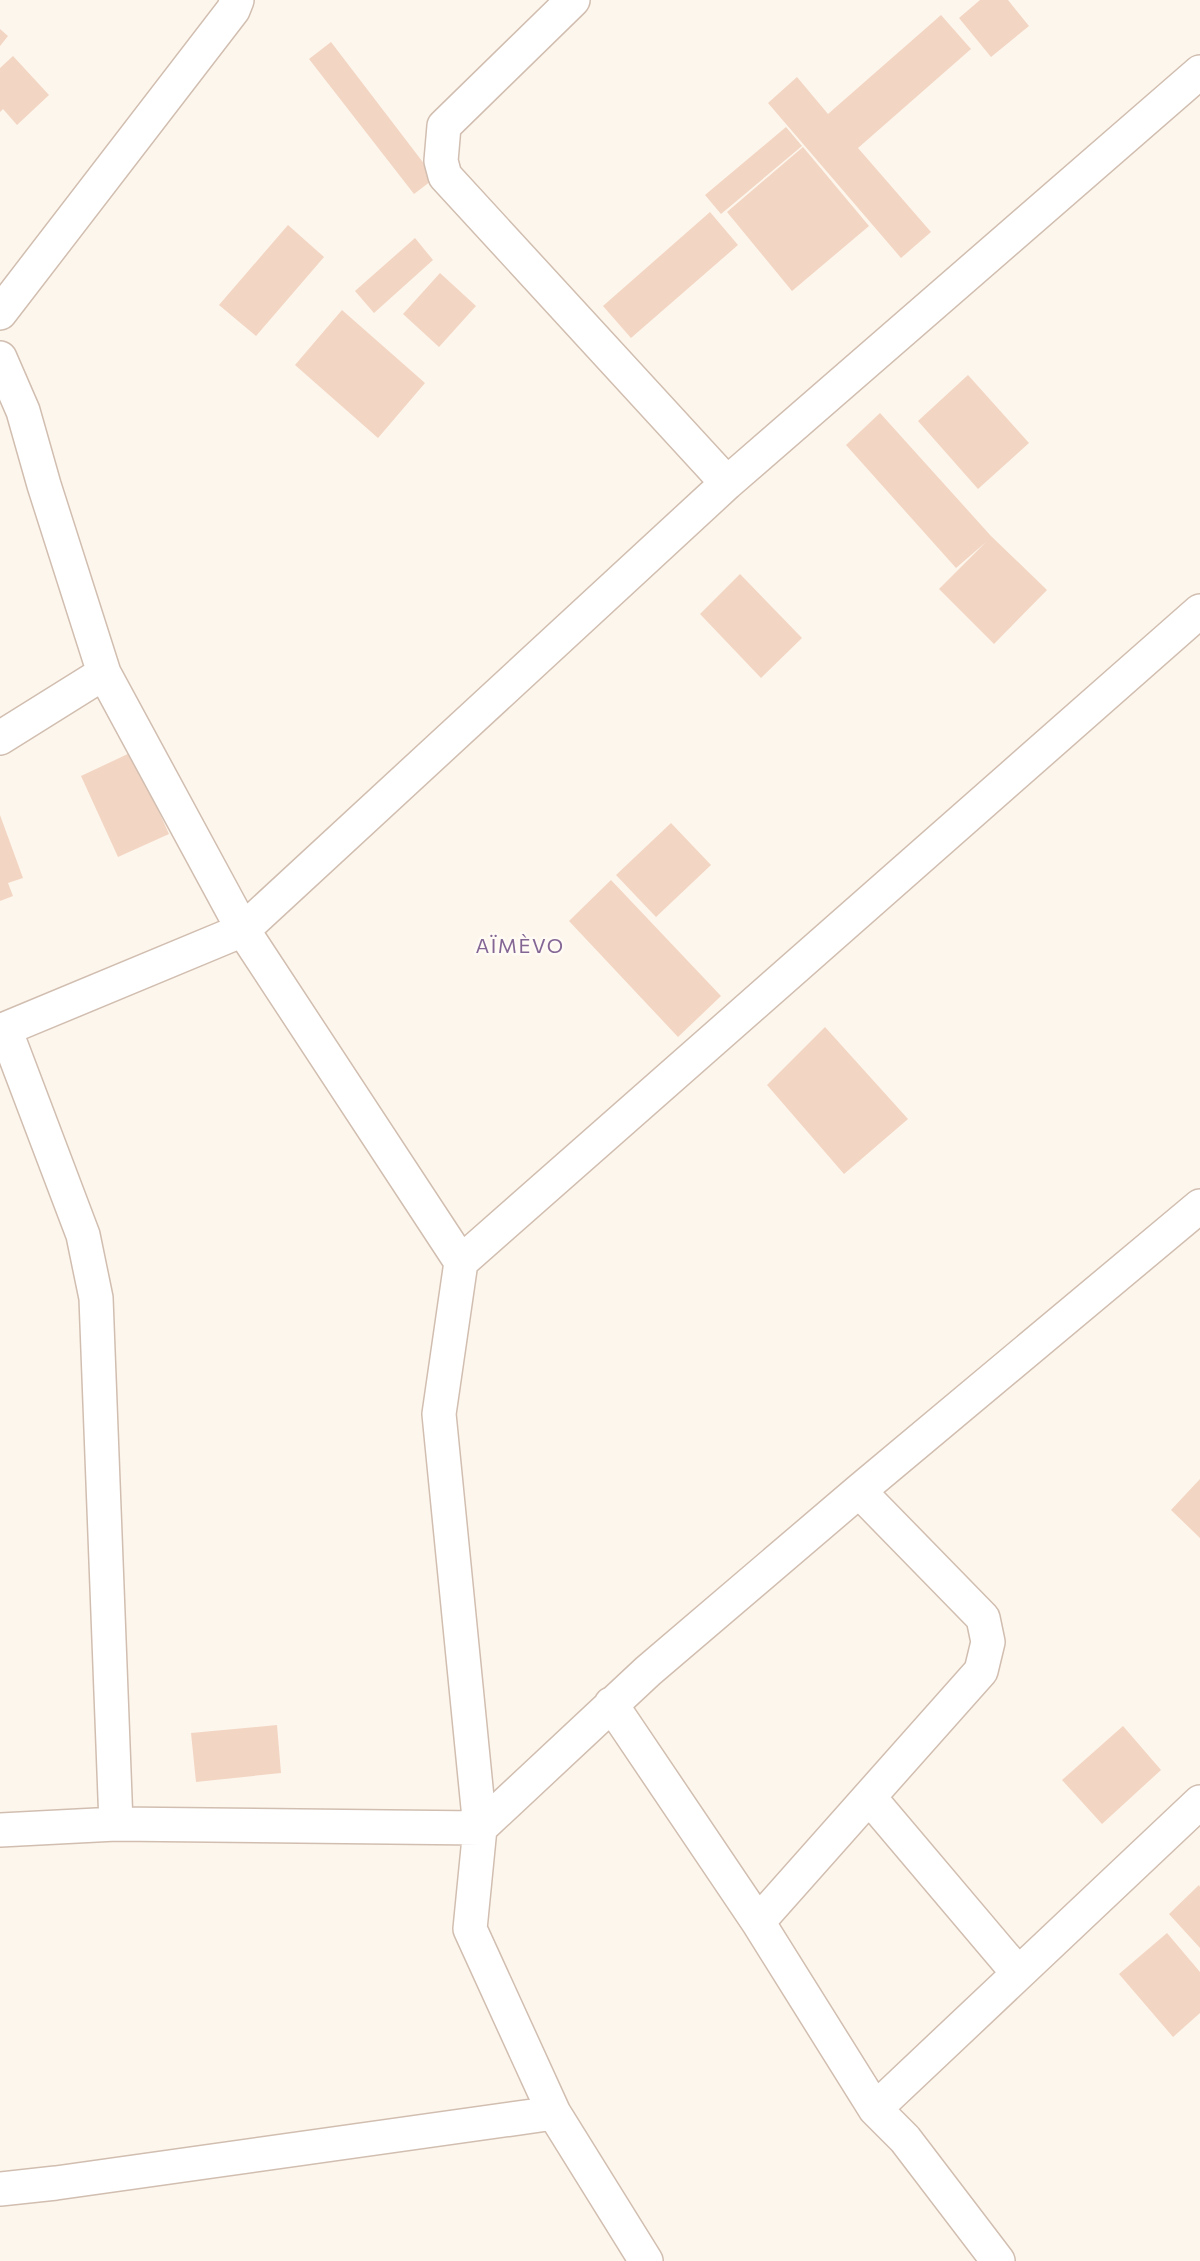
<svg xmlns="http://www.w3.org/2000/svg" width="1200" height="2261" font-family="Commissioner,sans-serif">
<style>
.building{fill:#f3d5c3}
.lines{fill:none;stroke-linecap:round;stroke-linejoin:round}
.minor-casing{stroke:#d1beb0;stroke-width:36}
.minor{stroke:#fff;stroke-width:33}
.labels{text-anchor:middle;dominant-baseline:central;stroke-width:5;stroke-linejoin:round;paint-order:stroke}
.quarter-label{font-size:20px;letter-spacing:1.5px;fill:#846695;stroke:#fffaf3}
</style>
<rect width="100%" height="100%" fill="#fdf6ec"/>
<path class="building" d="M980 0H1008L1029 26 991 57 959 18Z
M941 15 971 49 858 148 931 232 901 258 768 103 797 77 828 114Z
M0 29 8 36 0 46Z
M331 42 435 178 414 194 309 59Z
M13 56 49 95 17 125 3 109 0 112V68Z
M786 127 802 146 721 214 705 195Z
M803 147 869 226 792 291 727 212Z
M710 212 738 245 631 338 603 306Z
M288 225 324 257 256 336 219 305Z
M415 238 433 260 374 313 355 291Z
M440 273 476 306 439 347 403 314Z
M342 310 425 383 378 438 295 365Z
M968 375 1029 443 978 489 918 421Z
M880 413 991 536 1047 590 994 644 939 589 986 542 956 568 846 445Z
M740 574 802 638 761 678 700 614Z
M132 752 169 834 118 857 81 776Z
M0 815 23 878 8 883 13 896 0 901Z
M671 823 711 865 656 917 616 875Z
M611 880 721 996 678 1037 569 921Z
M825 1027 908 1119 844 1174 767 1085Z
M1200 1479V1538L1171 1510Z
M277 1725 281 1773 196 1782 191 1733Z
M1123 1726 1161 1770 1102 1824 1062 1780Z
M1199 1885 1200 1887V1948L1169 1914Z
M1167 1933 1200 1972V2013L1173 2037 1119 1974Z"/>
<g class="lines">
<g class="minor-casing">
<path id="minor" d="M573 0 444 126 441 161 445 176 727 483
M0 313 233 10 237 0
M0 358 23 411 44 485 104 673 243 930 461 1262 439 1414 480 1828 470 1929 554 2113 646 2261
M0 738 104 673
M5 1029 83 1235 96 1298 116 1824
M0 1031 243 930 727 483 1200 72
M461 1262 1200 611
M611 1704 758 1922 875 2109 905 2139 998 2261
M869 1797 1018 1973
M0 1830 116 1824 480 1828 648 1671 859 1491 1200 1206
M758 1922 981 1671 988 1642 983 1618 859 1491
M875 2109 1200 1802
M0 2189 56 2183 554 2113"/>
</g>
<use href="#minor" class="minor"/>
</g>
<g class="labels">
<g class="quarter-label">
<text x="520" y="945">AÏMÈVO</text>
</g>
</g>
</svg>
